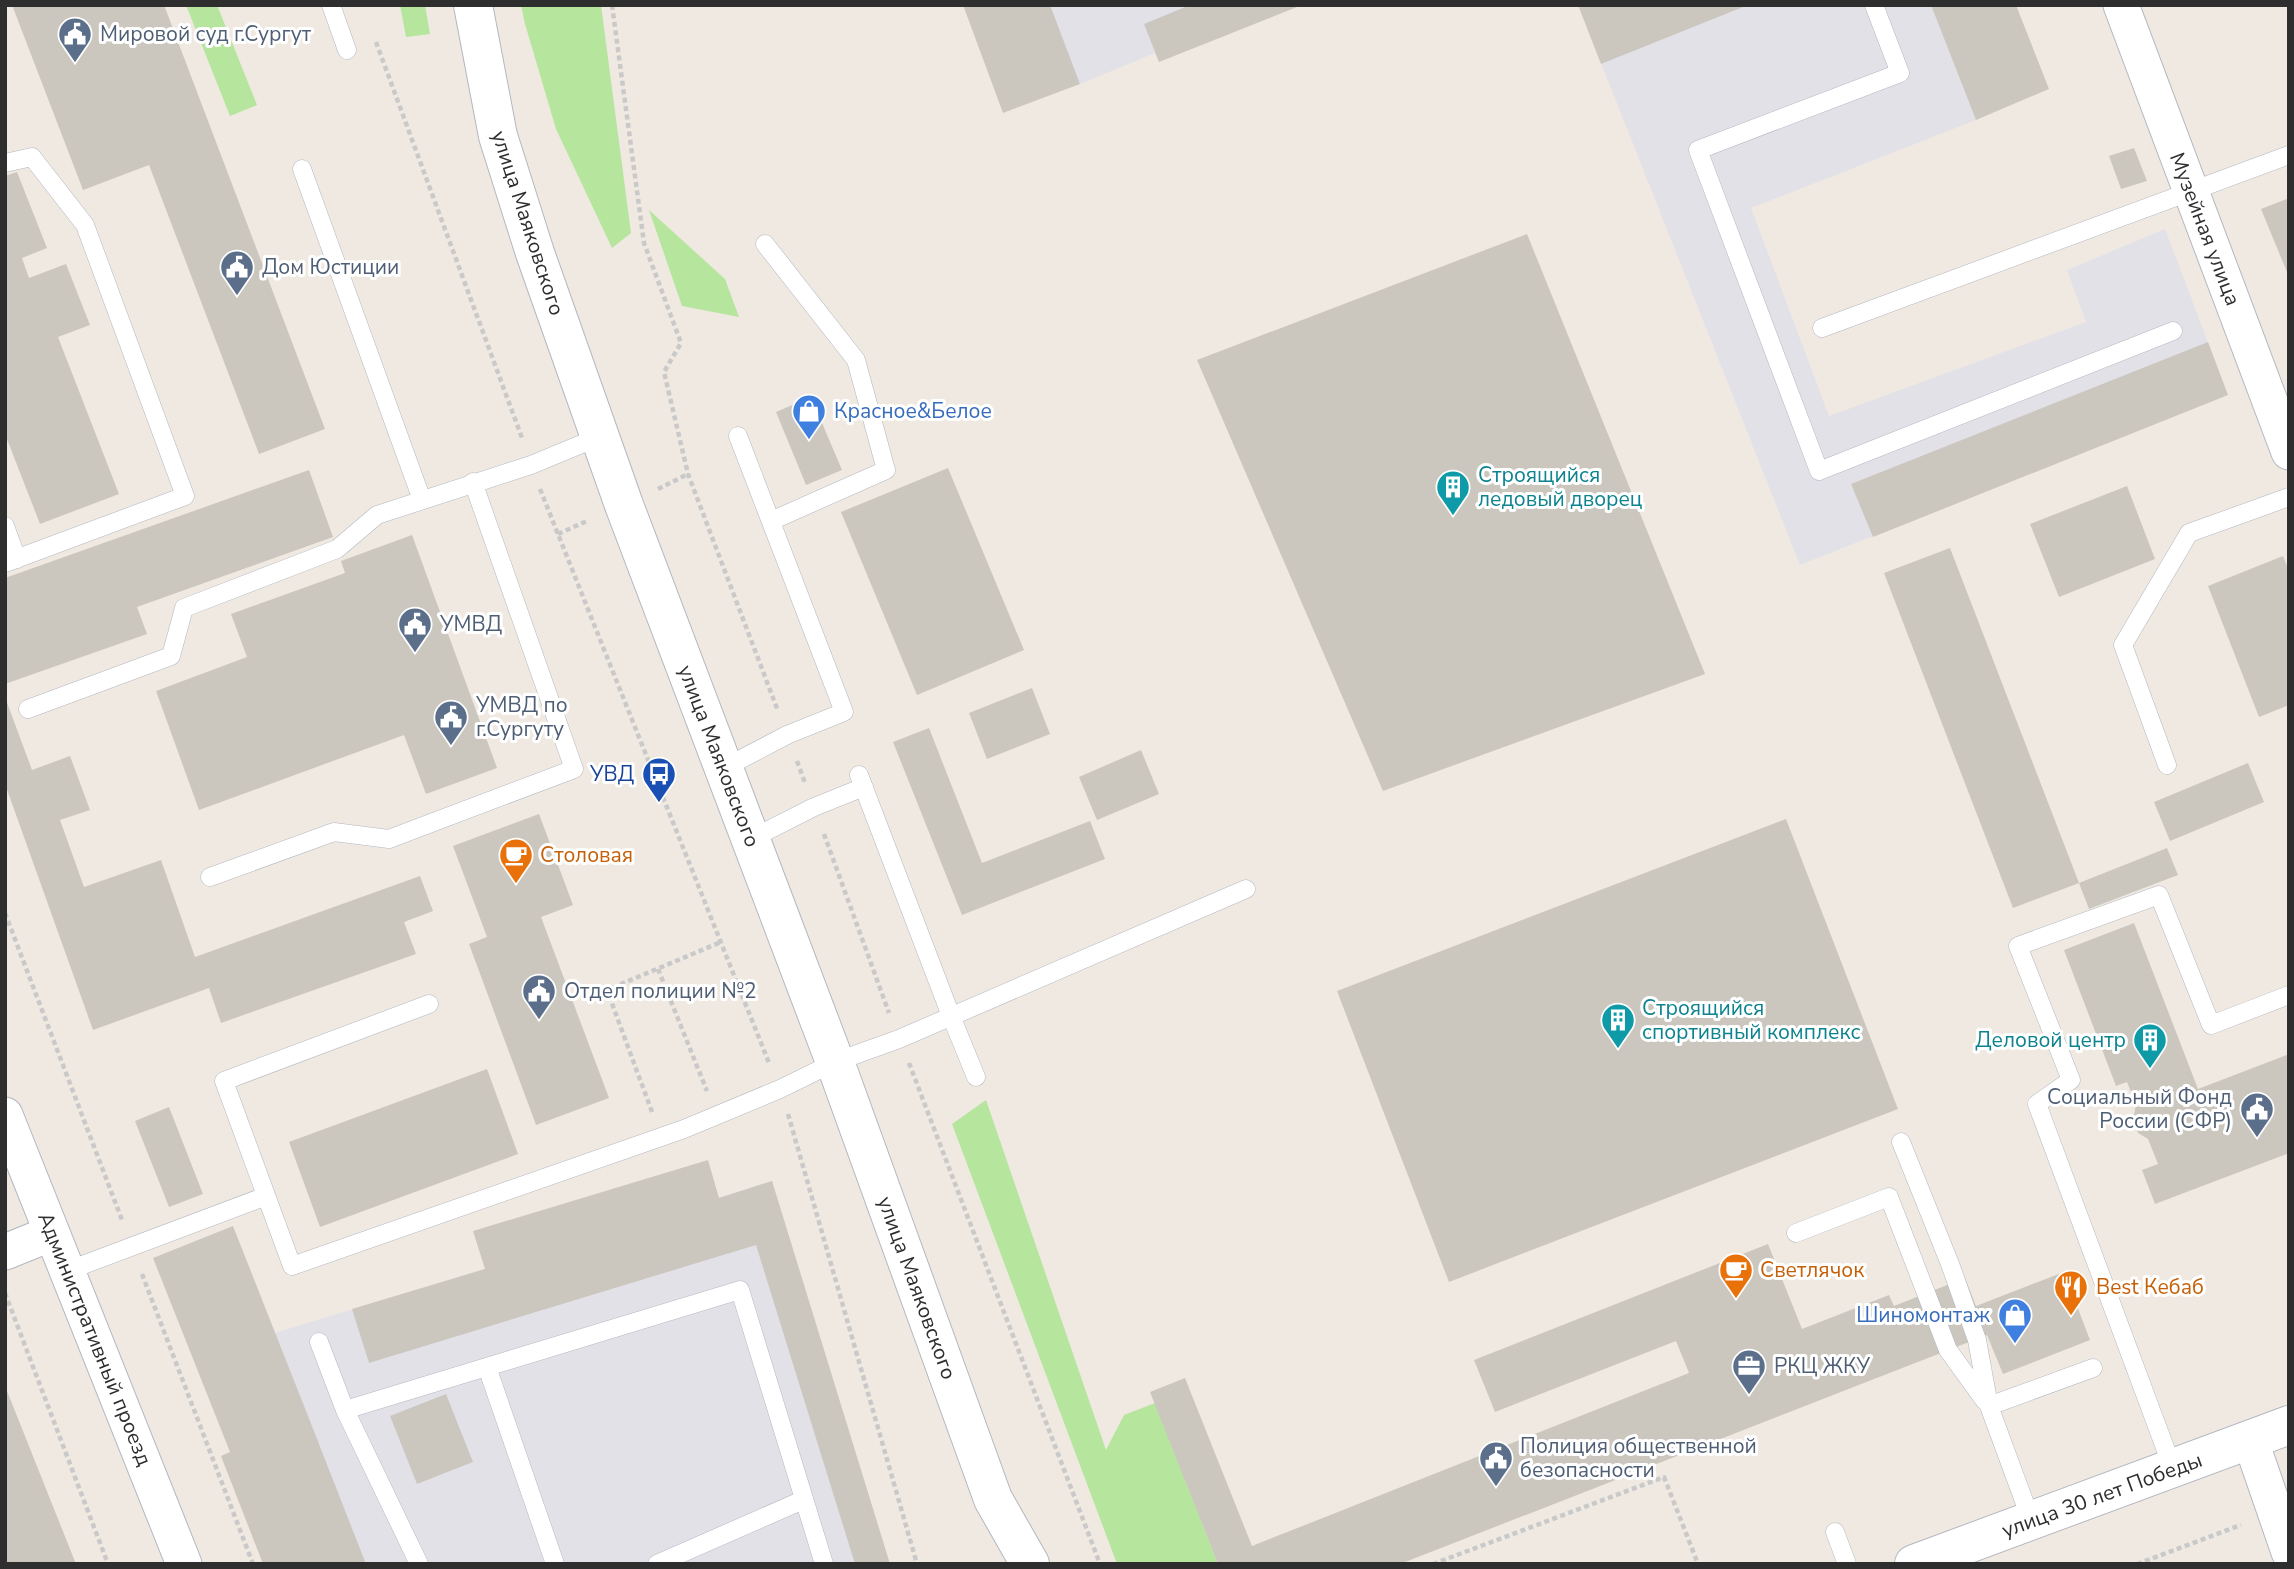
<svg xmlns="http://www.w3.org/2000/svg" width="2294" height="1569" font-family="'Nunito Sans',sans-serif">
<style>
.industrial{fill:#e3e1e8}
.green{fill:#b6e59e}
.building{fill:#cbc7bf}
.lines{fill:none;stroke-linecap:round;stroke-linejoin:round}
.service-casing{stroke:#b4b7c1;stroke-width:19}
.minor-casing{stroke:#b4b7c1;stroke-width:37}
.secondary-casing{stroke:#b4b7c1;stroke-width:40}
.path{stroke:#c9c9c9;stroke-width:4.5;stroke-dasharray:5 3.5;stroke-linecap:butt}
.service{stroke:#fff;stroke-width:18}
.minor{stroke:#fff;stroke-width:35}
.secondary{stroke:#fff;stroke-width:38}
.labels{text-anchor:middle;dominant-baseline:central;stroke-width:6;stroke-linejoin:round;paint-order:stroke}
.service-label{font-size:21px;fill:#4e5e75;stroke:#fff;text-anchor:start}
.street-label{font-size:21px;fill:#2e2e2e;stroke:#fff}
.shop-label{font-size:21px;fill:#366cbe;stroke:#fff;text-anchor:start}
.culture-label{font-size:21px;fill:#0d838f;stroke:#fff;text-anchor:start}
.transit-label{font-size:21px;fill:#164399;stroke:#fff;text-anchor:end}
.food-label{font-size:21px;fill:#c56008;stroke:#fff;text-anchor:start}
</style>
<rect width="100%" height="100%" fill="#efe9e1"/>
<path class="industrial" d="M963 5H1302L1159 62 1155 53 1080 84Z
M1578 5H2016L1976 120 1751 208 1829 416 2086 322 2067 270 2165 229 2228 395 1800 565Z
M772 1181 890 1564H366L275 1333Z"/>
<path class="green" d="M186 5H217L257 105 230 116Z
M400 5H425L430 34 406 37Z
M521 5H601L631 233 612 248 556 129 525 24Z
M649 210 725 279 739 317 682 306Z
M986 1100 1106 1450 1124 1415 1155 1403 1218 1564H1117L952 1124Z"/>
<path class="building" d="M12 5H164L325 429 259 454 149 165 83 190Z
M963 5H1050L1080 84 1003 113Z
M1190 5H1302L1159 62 1144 24Z
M1578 5H1748L1601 64Z
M1931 5H2016L2049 89 1976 120Z
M2134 148 2147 181 2121 189 2109 156Z
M17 172 47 248 22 258 29 278 66 264 90 325 58 337 119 494 40 524 5 434V176Z
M2289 198V277L2261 209Z
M1527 234 1705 674 1383 791 1197 360Z
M2208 342 2228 395 1873 537 1851 484Z
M811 397 842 470 806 485 776 412Z
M948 468 1024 650 917 695 841 512Z
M309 470 333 537 137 607 147 634 5 684V578Z
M2127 486 2155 559 2059 597 2030 524Z
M412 535 497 768 426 794 404 735 199 810 156 691 247 657 231 614 345 573 341 561Z
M1950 548 2079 883 2167 848 2178 875 2089 909 2079 883 2013 908 1884 573Z
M2283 556 2289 571V705L2259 717 2208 586Z
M1032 688 1050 734 987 759 969 713Z
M5 697 32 770 70 756 90 810 60 820 84 887 161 860 195 957 420 876 433 911 404 922 416 954 221 1023 209 988 93 1030 5 784Z
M929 728 982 863 1090 821 1105 859 962 915 893 742Z
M1141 750 1159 794 1097 820 1079 777Z
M2248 763 2264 802 2170 841 2154 802Z
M539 814 573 905 541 917 609 1098 536 1125 469 944 487 937 453 846Z
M1786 819 1898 1109 1449 1282 1337 991Z
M2134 923 2198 1089 2289 1054V1153L2155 1204 2142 1170 2158 1164 2148 1139 2138 1133 2133 1119 2136 1105 2127 1082 2116 1086 2064 950Z
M487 1069 518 1154 320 1227 289 1142Z
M169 1107 203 1194 169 1207 135 1121Z
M708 1160 719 1198 772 1181 890 1564H855L756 1245 369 1363 352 1309 485 1269 473 1231Z
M233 1226 310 1421 366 1564H263L221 1456 230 1452 153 1258Z
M1768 1244 1802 1329 1889 1295 1894 1306 1965 1278 1976 1306 2064 1272 2090 1340 2003 1374 1987 1335 1400 1564H1218L1150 1392 1185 1378 1252 1546 1689 1373 1676 1341 1495 1412 1474 1360Z
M5 1386 76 1564H5Z
M446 1394 473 1462 417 1484 390 1416Z"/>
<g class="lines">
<g class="service-casing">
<path id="service" d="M331 5 347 50
M1874 5 1900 73 1698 150 1819 471 2173 331
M5 163 32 157 85 225 185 496 5 563
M302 169 422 500
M765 244 856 360 886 470 771 521
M1822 328 2289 155
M5 526 17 559
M28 709 171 656 184 608 337 549 377 515 531 465 601 436
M2167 765 2123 645 2189 533 2289 497
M724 768 787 735 844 712 738 436
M859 775 951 1016 976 1077
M751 839 814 807 864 787
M210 877 334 832 389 839 574 769 473 482
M429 1004 224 1081 292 1266 684 1129 780 1089 835 1062 899 1039 1246 889
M1901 1142 1950 1264 1977 1340 1989 1406 2031 1520
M1796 1233 1889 1197 1948 1350 1985 1401
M67 1271 266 1196
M319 1342 345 1410 419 1564
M487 1367 555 1564
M1989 1406 2093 1368
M345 1410 740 1290 824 1564
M2173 1469 2037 1104 2071 1080 2018 946 2159 895 2211 1025 2289 995
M1835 1532 1847 1564
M657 1564 803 1500"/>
</g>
<g class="minor-casing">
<path id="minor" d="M2121 5 2289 452
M5 1115 184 1564
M5 1252 52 1233
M2250 1439 2289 1552"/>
</g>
<g class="secondary-casing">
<path id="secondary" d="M473 5 498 136 535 253 624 505 835 1062 993 1499 1030 1564
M1914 1564 2289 1425"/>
</g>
<path class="path" d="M612 5 644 243 681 343 664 372 688 474 778 711
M376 42 522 438
M540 489 769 1063
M658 489 688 474
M558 534 589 520
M797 761 805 783
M824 834 889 1013
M5 913 122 1220
M658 969 707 1091
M909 1063 1100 1564
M652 1112 607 990 721 942
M788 1114 917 1564
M142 1274 253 1564
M5 1293 108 1564
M1433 1564 1664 1477 1698 1564
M2137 1564 2241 1525"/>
<use href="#service" class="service"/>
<use href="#minor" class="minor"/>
<use href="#secondary" class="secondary"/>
</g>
<defs>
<g id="civic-pin" transform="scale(1.75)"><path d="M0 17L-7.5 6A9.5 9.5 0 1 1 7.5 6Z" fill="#5c6f8a" stroke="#fff"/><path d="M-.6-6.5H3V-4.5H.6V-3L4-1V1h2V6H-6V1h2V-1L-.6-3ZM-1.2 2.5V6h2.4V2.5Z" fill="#fff"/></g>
<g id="shop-pin" transform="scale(1.75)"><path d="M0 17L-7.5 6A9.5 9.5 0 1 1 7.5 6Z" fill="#3f7fe0" stroke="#fff"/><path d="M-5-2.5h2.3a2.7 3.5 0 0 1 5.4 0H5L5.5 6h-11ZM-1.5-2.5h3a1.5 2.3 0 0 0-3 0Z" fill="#fff"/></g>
<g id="building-pin" transform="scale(1.75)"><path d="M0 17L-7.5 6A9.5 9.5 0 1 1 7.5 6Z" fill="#0f9aa8" stroke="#fff"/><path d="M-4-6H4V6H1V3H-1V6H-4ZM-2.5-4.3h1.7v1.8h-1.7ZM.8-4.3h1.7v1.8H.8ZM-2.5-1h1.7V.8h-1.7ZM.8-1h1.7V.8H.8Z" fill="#fff"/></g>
<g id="bus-pin" transform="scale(1.75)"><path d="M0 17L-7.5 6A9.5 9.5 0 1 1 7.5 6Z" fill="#1a4fb4" stroke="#fff"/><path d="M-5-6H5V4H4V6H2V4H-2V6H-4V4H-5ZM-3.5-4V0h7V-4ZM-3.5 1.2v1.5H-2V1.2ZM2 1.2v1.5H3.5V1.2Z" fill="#fff"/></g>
<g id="cafe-pin" transform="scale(1.75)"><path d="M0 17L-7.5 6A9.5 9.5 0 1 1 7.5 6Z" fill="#e8710a" stroke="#fff"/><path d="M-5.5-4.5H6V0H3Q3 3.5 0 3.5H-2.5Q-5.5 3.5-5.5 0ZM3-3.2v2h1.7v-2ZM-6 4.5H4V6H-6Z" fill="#fff"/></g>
<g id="restaurant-pin" transform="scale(1.75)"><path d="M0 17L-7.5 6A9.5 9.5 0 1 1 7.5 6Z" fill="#e8710a" stroke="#fff"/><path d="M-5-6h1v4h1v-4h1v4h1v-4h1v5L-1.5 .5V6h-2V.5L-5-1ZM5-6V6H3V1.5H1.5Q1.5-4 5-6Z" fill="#fff"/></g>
<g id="office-pin" transform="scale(1.75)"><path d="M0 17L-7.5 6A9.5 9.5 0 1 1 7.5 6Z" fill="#5c6f8a" stroke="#fff"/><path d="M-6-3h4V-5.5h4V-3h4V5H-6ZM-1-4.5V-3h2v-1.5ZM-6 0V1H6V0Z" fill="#fff"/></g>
</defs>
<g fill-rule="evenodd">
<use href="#civic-pin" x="75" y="34"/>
<use href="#civic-pin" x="237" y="267"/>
<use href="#shop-pin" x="809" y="411"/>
<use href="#building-pin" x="1453" y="487"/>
<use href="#civic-pin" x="415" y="624"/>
<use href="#civic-pin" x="451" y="717"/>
<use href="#bus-pin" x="659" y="774"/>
<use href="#cafe-pin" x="516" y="855"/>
<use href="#civic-pin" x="539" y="991"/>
<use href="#building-pin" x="1618" y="1020"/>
<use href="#building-pin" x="2150" y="1040"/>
<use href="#civic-pin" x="2257" y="1109"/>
<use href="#cafe-pin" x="1736" y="1270"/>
<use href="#restaurant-pin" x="2071" y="1287"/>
<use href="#shop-pin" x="2015" y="1315"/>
<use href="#office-pin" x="1749" y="1366"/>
<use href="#civic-pin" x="1496" y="1458"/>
</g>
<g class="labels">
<g class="service-label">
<text x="100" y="34">Мировой суд г.Сургут</text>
<text x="262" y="267">Дом Юстиции</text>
<text x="440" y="624">УМВД</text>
<text x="476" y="705">УМВД по<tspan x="476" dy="24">г.Сургуту</tspan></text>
<text x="564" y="991">Отдел полиции №2</text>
<text x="2232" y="1097" text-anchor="end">Социальный Фонд<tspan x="2232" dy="24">России (СФР)</tspan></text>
<text x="1774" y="1366">РКЦ ЖКУ</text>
<text x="1520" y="1446">Полиция общественной<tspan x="1520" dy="24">безопасности</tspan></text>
</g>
<g class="street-label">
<text transform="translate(528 223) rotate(72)">улица Маяковского</text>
<text transform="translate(2205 229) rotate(69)">Музейная улица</text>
<text transform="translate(719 756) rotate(69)">улица Маяковского</text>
<text transform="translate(917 1288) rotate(70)">улица Маяковского</text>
<text transform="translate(95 1339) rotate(68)">Административный проезд</text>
<text transform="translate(2102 1495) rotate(-20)">улица 30 лет Победы</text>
</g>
<g class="shop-label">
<text x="834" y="411">Красное&amp;Белое</text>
<text x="1990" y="1315" text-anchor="end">Шиномонтаж</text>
</g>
<g class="culture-label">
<text x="1478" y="475">Строящийся<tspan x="1478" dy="24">ледовый дворец</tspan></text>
<text x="1642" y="1008">Строящийся<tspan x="1642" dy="24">спортивный комплекс</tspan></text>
<text x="2126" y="1040" text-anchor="end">Деловой центр</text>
</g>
<g class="transit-label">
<text x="634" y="774">УВД</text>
</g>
<g class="food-label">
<text x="540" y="855">Столовая</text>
<text x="1760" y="1270">Светлячок</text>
<text x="2096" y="1287">Best Кебаб</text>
</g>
</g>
<rect width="2294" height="1569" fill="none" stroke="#2e2e2e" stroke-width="14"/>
</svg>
